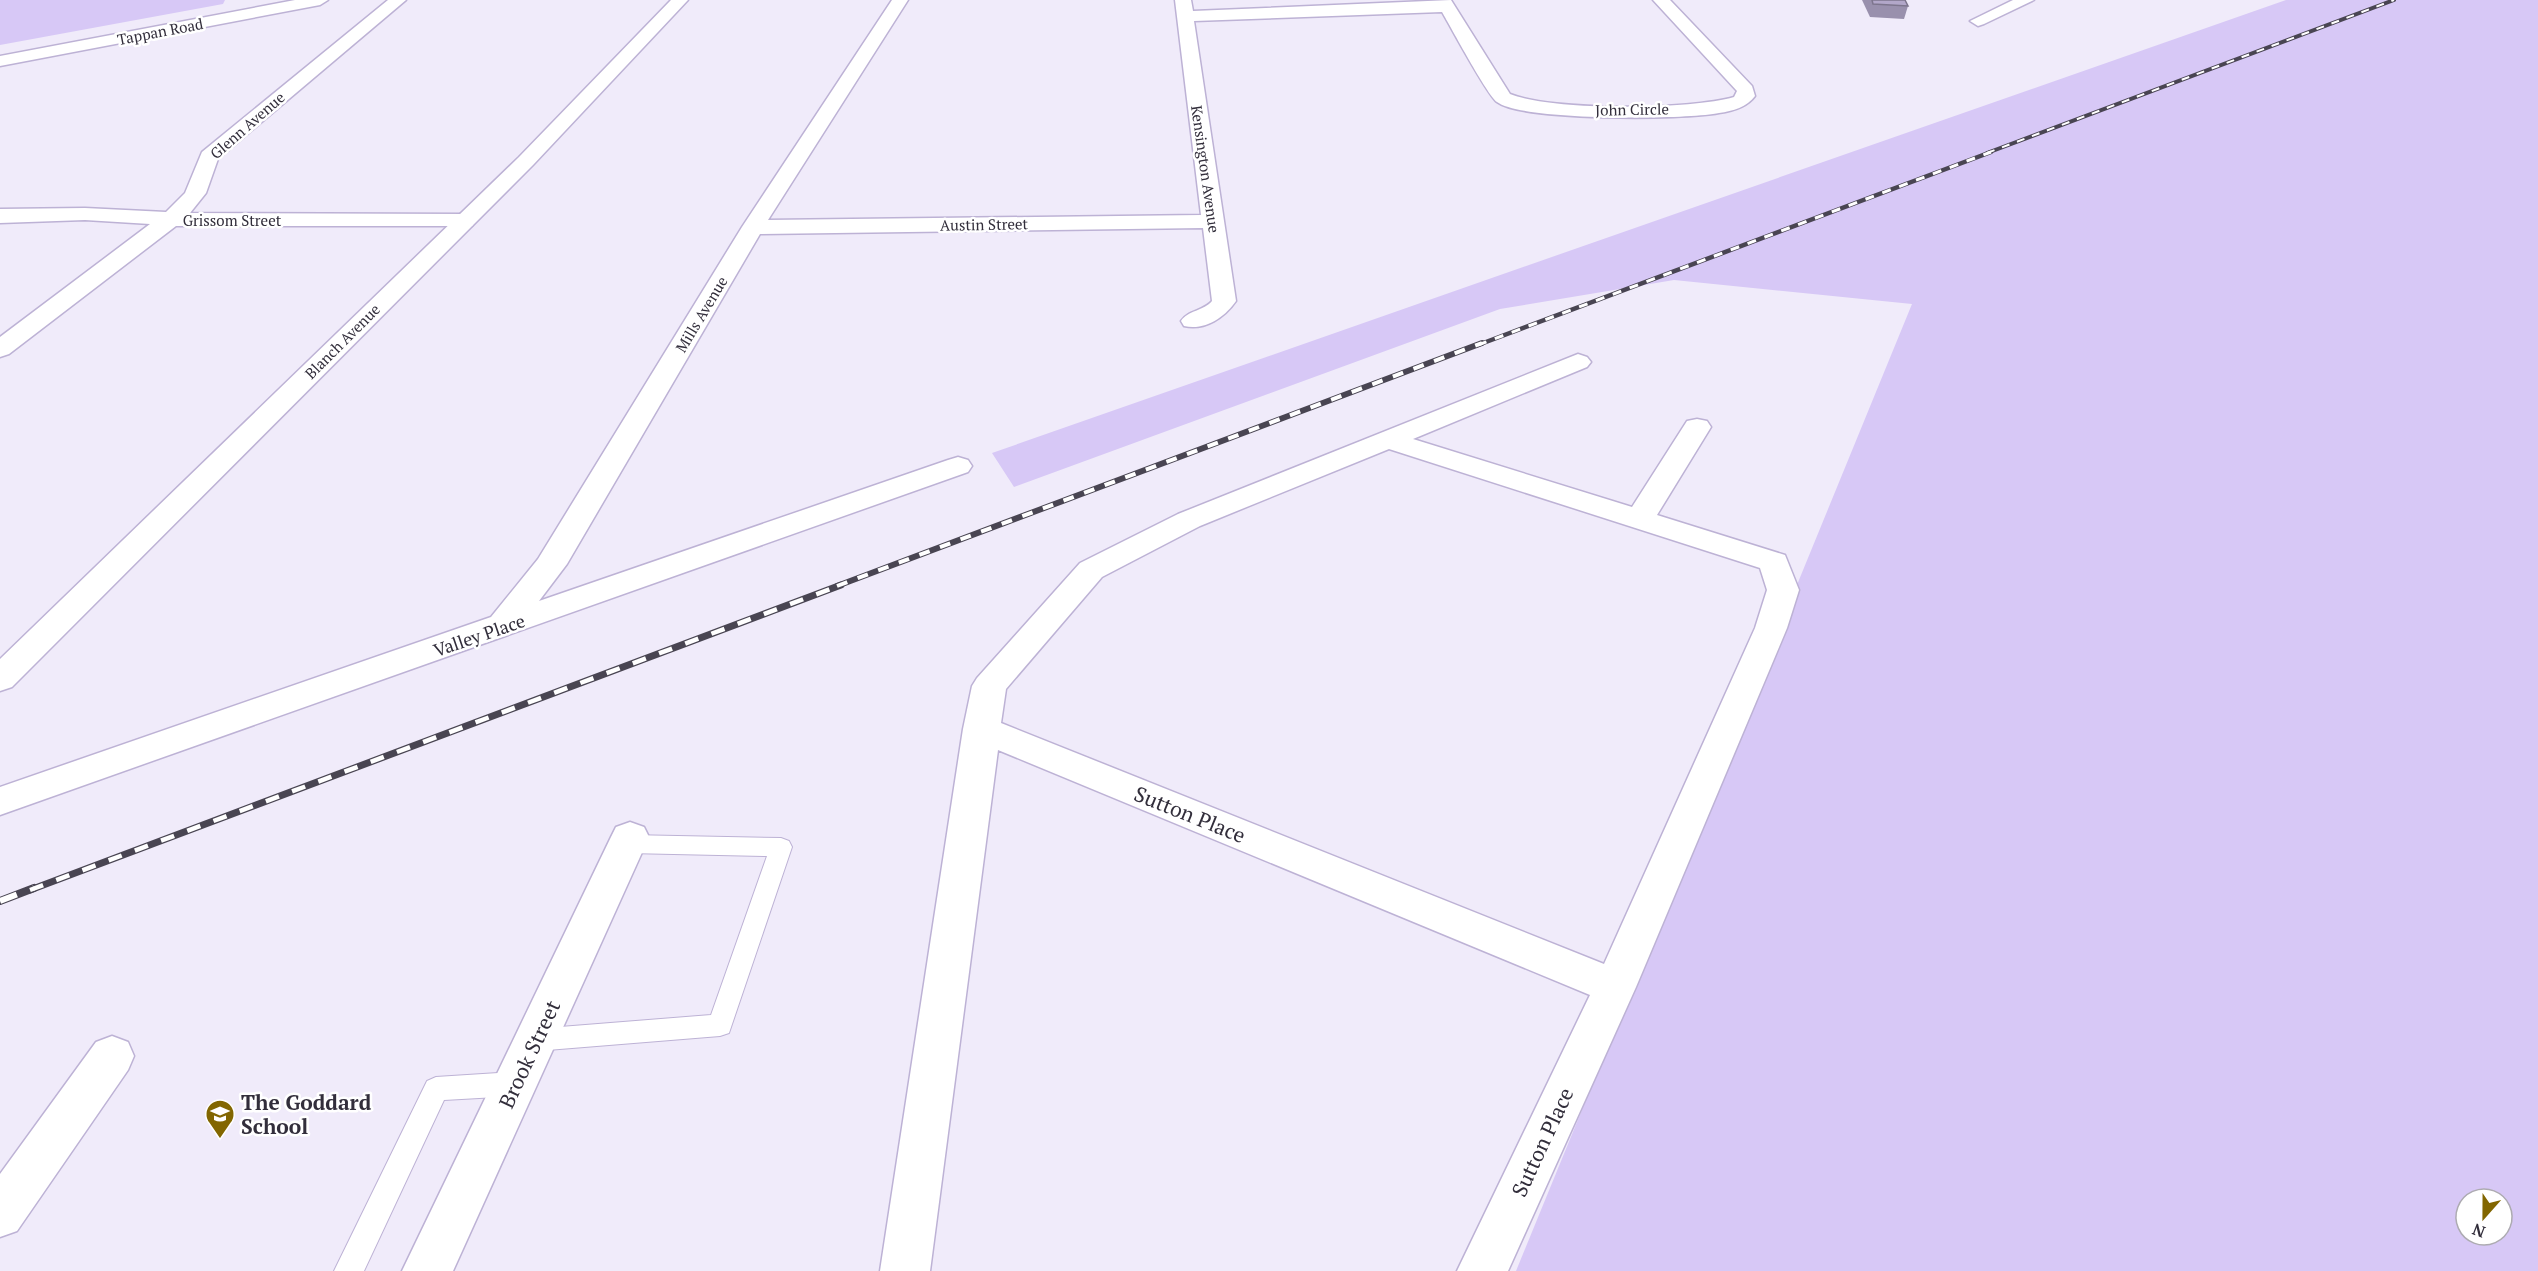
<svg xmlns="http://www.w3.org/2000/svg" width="2538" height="1271" font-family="'PT Serif',serif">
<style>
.green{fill:#d7c8f6;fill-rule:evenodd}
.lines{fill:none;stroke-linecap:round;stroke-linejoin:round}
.service-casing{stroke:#bdb2d5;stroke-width:2}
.minor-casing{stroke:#bdb2d5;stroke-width:3}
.tertiary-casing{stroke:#bdb2d5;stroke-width:3}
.secondary-casing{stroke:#bdb2d5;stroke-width:3}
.service{fill:#fff;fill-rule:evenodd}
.minor{fill:#fff;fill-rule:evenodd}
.tertiary{fill:#fff;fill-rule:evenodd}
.secondary{fill:#fff;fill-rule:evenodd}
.rail-far4-casing{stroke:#494552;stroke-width:4}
.rail-far3-casing{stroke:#494552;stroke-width:4.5}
.rail-far2-casing{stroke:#494552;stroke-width:6}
.rail-far1-casing{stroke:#494552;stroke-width:7}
.rail-casing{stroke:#494552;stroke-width:8}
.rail-far4{stroke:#fff;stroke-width:2;stroke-dasharray:8;stroke-linecap:butt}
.rail-far3{stroke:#fff;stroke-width:3;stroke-dasharray:9;stroke-linecap:butt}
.rail-far2{stroke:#fff;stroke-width:4;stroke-dasharray:11;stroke-linecap:butt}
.rail-far1{stroke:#fff;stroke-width:4.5;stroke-dasharray:14;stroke-linecap:butt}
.rail{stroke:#fff;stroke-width:6;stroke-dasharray:18;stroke-linecap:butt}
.wall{fill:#9990ad}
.building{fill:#b2a7c9;stroke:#7d758d;stroke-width:1.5}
.labels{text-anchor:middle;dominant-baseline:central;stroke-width:5;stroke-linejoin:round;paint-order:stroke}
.far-street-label{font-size:15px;fill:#322e3b;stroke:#fff}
.street-label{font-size:18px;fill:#322e3b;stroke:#fff}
.near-street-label{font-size:21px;fill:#322e3b;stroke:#fff}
.near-poi-label{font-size:21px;font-weight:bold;fill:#322e3b;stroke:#fff;text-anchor:start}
</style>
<rect width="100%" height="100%" fill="#f0ebfa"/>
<path class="green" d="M0 0H225L223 4 0 45Z
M2286 0H2538V1271H1516L1912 304 1674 280 1500 309 1014 487 992 453ZM2466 1199H2502V1235H2466Z"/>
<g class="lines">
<g class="service-casing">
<path id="service" d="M628 835 781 838 789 841 792 847 729 1033 720 1036 535 1051 526 1048 522 1040 526 1032 535 1029 711 1015 767 856 628 853 620 850 617 844 620 838Z
M515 1072 524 1076 528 1084 524 1092 515 1096 444 1100 364 1271H334L427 1081 436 1077Z"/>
</g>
<g class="minor-casing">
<path id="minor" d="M388 0H406L218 159 206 193 190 213 464 214 472 216 475 221 472 226H176L9 354 0 357V337L150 224 85 220 0 223V209L85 208 166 212 185 193 202 152Z
M892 0H908L768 220 1201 215 1175 0H1191L1193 11 1451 0 1510 94C1553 111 1689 110 1734 97L1737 91 1653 0H1670L1752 86 1755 96C1747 107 1733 111 1719 113 1685 120 1522 121 1497 102 1487 95 1451 27 1442 12L1194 21 1236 301C1225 317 1205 331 1184 326L1181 321C1188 310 1204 311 1212 301L1203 228 760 234 567 564 539 601 948 460 958 457 968 460 972 466 968 472 0 815V787L491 617 538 559 742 227Z
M2013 0H2034L1984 24 1978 26 1970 21Z
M1578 354 1587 357 1591 362 1587 367 1413 439 1632 507 1687 421 1697 419 1707 421 1711 427 1657 515 1785 555 1799 590 1787 628 1636 987 1508 1271H1457L1590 995 998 750 930 1271H880L963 729 972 686 977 678 1080 563 1178 514ZM1389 449 1760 568 1767 590 1755 628 1604 964 1001 723 1006 689 1102 577 1200 526Z
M630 822 644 827 649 837 453 1271H402L611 837 616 827Z
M112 1036 128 1042 134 1056 128 1070 17 1231 0 1237V1174L96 1042Z"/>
</g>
<g class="tertiary-casing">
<path id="tertiary" d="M295 0H328L320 5 0 66V56Z"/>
</g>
<g class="secondary-casing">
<path id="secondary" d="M671 0H688L533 165 12 687 0 691V659L519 157Z"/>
</g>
<use href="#service" class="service"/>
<use href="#minor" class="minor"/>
<use href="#tertiary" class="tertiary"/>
<use href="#secondary" class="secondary"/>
<g class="rail-far4-casing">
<path id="rail-far4" d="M1987 153 2394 0"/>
</g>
<g class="rail-far3-casing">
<path id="rail-far3" d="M1478 345 1991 152"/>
</g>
<g class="rail-far2-casing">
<path id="rail-far2" d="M837 586 1482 343"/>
</g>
<g class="rail-far1-casing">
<path id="rail-far1" d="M30 890 841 585"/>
</g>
<g class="rail-casing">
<path id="rail" d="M0 901 34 888"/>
</g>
<use href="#rail-far4" class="rail-far4"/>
<use href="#rail-far3" class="rail-far3"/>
<use href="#rail-far2" class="rail-far2"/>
<use href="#rail-far1" class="rail-far1"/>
<use href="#rail" class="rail"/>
</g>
<path class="wall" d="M1862 0H1905L1908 6 1904 19 1870 17Z"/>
<path class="building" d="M1872 0H1905L1908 6 1873 4Z"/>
<defs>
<g id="school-pin" transform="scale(1.5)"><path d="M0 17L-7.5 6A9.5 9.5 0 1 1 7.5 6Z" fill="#826600" stroke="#fff"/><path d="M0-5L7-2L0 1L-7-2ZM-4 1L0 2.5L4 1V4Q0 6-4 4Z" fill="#fff"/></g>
</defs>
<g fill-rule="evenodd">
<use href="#school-pin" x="220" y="1114"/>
</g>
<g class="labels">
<g class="far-street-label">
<text transform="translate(160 31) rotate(-11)">Tappan Road</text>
<text transform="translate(1632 109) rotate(-1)">John Circle</text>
<text transform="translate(247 125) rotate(-41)">Glenn Avenue</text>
<text transform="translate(1206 169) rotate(82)">Kensington Avenue</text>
<text x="232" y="220">Grissom Street</text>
<text transform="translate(984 224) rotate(-1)">Austin Street</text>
<text transform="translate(701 314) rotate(-59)">Mills Avenue</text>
<text transform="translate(342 341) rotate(-45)">Blanch Avenue</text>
</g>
<g class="street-label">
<text transform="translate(479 635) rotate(-19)">Valley Place</text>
</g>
<g class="near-street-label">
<text transform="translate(1190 814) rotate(22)">Sutton Place</text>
<text transform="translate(529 1054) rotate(-65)">Brook Street</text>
<text transform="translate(1542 1142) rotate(-65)">Sutton Place</text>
</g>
<g class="near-poi-label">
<text x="241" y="1102">The Goddard<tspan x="241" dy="24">School</tspan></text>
</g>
</g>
<g transform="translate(2484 1217) rotate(201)"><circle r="28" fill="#ffffff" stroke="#adabb1" stroke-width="1.5"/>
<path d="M0-4.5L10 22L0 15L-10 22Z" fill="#826600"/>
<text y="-9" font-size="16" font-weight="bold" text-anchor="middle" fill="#322e3b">N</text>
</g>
</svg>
